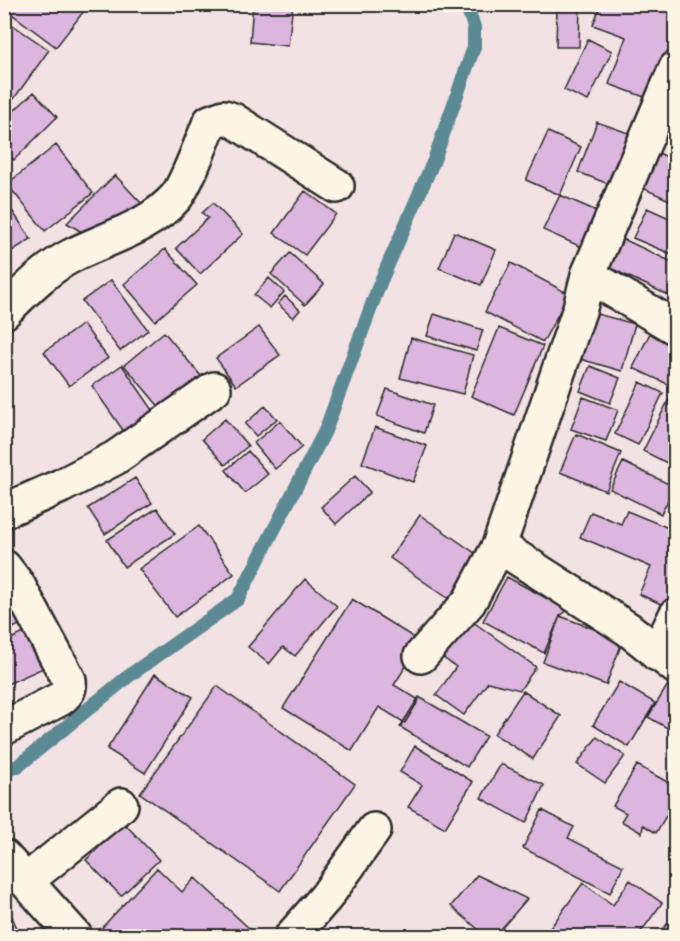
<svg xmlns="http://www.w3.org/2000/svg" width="680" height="941" font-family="Itim,sans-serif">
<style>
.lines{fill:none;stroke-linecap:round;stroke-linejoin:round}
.stream{stroke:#5c8a94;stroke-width:14}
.building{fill:#ddb6df;stroke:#2b2b2b;stroke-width:1.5}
.minor-casing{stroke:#2b2b2b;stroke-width:38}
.minor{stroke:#fcf5e5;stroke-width:33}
</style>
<rect width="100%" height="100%" fill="#f3e2e3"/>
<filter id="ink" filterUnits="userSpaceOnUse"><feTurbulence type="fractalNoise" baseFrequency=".0167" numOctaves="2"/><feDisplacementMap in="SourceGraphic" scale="12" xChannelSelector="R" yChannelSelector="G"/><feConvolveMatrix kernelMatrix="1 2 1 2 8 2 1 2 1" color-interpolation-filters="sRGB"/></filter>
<g filter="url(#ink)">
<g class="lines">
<path class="stream" d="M4 771 18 766 130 675 238 599 325 431 380 283 434 160 474 47V27L466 4"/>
</g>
<path class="building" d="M4 4H75L84 11 56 47 4 8Z
M253 4H293L288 46 250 42Z
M557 4H580L579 47H556Z
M601 4H660L676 10V56L658 102 609 84 626 37 593 25Z
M4 19 49 50 8 107 4 105Z
M588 39 612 51 588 101 564 90Z
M34 92 57 117 14 160 4 150V120Z
M597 122 631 134 611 185 578 172Z
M548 132 581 147 560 195 526 180Z
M56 145 93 193 45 231 7 184Z
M652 150 676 161V203L636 185Z
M115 175 142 204 100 243 67 223Z
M305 191 336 214 305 255 274 233Z
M560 195 601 213 586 249 543 230Z
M5 200 31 239 4 256V201Z
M213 203 243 234 200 274 176 248 208 218 202 213Z
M647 208 676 221V256L633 238Z
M454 232 496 250 481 285 439 268Z
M621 238 676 264 674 298 608 267Z
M165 249 197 285 155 321 124 284Z
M290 253 324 284 305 305 271 274Z
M511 263 569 294 543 342 485 312Z
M269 278 284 292 270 308 254 295Z
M111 280 148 330 120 351 82 301Z
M285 296 300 310 293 318 278 304Z
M593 313 635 324 622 371 580 359Z
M434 314 483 330 476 351 427 336Z
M83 324 108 358 69 386 44 352Z
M259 327 280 355 236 386 216 358Z
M499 328 543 346 514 415 471 396Z
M651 331 676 343V388L633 368Z
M164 332 206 382 166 415 124 365Z
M411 338 473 355 463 394 400 378Z
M122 365 157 416 127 436 92 386Z
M590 366 620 378 610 403 580 391Z
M640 382 663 393 638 445 615 434Z
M387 389 433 405 424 433 377 416Z
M583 397 618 410 606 441 571 429Z
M670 397 676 400V457L671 465 643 451Z
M265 406 277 419 256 436 245 424Z
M225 419 248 446 225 465 202 439Z
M280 421 302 447 275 469 254 443Z
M375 427 427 446 413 482 362 463Z
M576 434 621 453 606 491 560 472Z
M248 451 268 474 245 493 226 470Z
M623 462 675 487 661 514 610 489Z
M355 476 370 492 336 524 321 507Z
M135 478 152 503 105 534 88 508Z
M157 508 175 534 124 567 107 540Z
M627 511 676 531V601L672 609 639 594 651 567 580 537 591 512 621 524Z
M420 515 482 558 452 601 390 558Z
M199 526 234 574 175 617 139 569Z
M507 577 568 610 560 616 544 653 483 621Z
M305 579 337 606 295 656 283 647 269 664 248 647Z
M12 593 26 622 4 632V596Z
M352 599 421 642 394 685 419 700 405 723 379 707 352 751 283 708Z
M560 616 623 640 606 685 543 662Z
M469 619 536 667 520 690 488 682 464 715 436 695 456 667 442 657Z
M33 629 50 665 5 685 4 642Z
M155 674 193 697 145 773 107 749Z
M619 682 655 703 629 747 593 725Z
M669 683 676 687V733L648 717Z
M217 686 355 784 280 891 140 793Z
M523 691 561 716 533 759 494 734Z
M419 697 486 736 467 767 400 727Z
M597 737 625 756 605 783 577 764Z
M415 746 473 782 445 828 408 807 422 785 400 772Z
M501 764 544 785 526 823 481 798Z
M637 765 676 787V799L656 833 643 825 642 833 621 821 626 813 613 806Z
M542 810 574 827 568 838 623 866 610 893 523 848Z
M124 823 159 860 121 896 86 860Z
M157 868 182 892 195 878 253 932 249 936H151L142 928 133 936H100L97 933Z
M477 875 527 899 495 936H486L451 906Z
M630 880 662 903 638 936H557L548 931 583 883 613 905Z
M7 906 17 928 4 934V907Z
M668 923 676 930V936H656Z"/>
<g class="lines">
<g class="minor-casing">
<path id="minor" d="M588 275 676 68
M4 312C24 292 46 269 71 256 106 238 149 228 176 197 186 185 203 139 210 122L224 117 233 120 337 186
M4 511 61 486 115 458 214 389
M499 546 628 629 676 667
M4 567 18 585 69 680C70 689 68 693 60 699L4 728
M657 654 676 615
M421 656 469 602 499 546 580 308 588 275 676 328
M4 857 75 936
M26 881 121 805
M292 936 326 897 374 830"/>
</g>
<use href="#minor" class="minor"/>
</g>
</g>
<rect width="680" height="941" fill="none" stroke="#fcf5e5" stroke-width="24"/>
<rect x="12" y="12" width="656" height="917" fill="none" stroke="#2b2b2b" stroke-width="2" filter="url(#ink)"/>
</svg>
